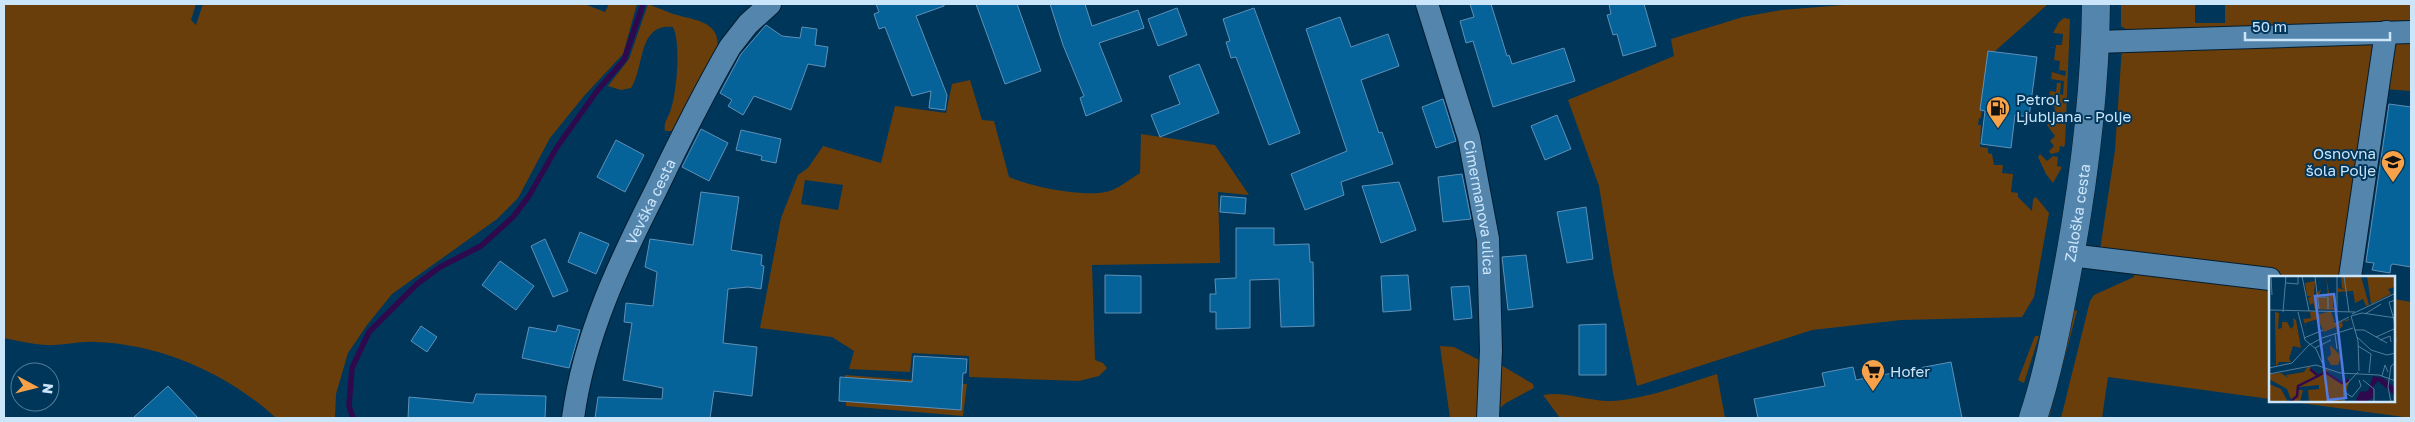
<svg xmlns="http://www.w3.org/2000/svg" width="2415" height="422" font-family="'Golos Text',sans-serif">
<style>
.green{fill:#6a3e0b;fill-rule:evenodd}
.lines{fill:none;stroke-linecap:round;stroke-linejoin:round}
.stream{stroke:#2f094e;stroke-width:5.5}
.building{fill:#05639a;stroke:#5e90b8}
.street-casing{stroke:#031d30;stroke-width:24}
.secondary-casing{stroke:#031d30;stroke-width:29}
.street{stroke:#5385ad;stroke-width:22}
.secondary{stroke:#5385ad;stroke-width:28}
.labels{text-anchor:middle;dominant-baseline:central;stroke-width:4;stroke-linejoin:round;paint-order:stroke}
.poi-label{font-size:15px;fill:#cbe5fb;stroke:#003659;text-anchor:start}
.street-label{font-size:15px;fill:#cbe5fb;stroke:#003659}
.inset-river{fill:none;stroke:#2f094e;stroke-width:2.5}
.inset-road{fill:none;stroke:#517c9a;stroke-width:1}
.view{fill:#517be2;fill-opacity:0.15;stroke:#517be2;stroke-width:2.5}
.inset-edge{fill:none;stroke:#cbe5fb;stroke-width:2.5}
</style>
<rect width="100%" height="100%" fill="#003659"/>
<path class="green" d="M4 4H196L191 20 196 25 203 4H584L605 12 609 4H637L623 54 584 96 550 138 518 198 497 219 392 294 367 325 348 353 336 394 335 418H276C228 374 161 344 95 342 79 341 62 346 46 345 32 344 18 341 4 338Z
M648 4C656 7 665 11 673 14 698 21 723 21 717 55L672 131H665C663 122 669 117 671 109 677 91 681 43 673 27 637 23 645 68 631 88L621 90 608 86 629 59Z
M1857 4H2048L1994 52 1988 51 1981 118H1979L1978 125H1981L1980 147 1988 148V153L1992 154 1994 165H2003L2002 173 2013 174 2011 192 2018 193V197L2032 211 2033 199 2036 197 2049 213 2034 297 2022 317 1901 320 1812 330 1637 386 1613 273 1599 186 1568 100 1674 56 1671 39 1743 17 1781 10Z
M2121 4H2195V23H2225V4H2411V26L2129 31 2121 26Z
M2064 18 2070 19 2065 144 2064 147 2060 146 2059 152 2051 154 2049 151 2054 146 2050 141 2055 136 2047 125 2053 120 2055 107 2048 106 2050 91 2056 92 2057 83H2061L2060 94 2063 95 2064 81 2051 79 2052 72 2065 76 2066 71 2059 70 2060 61 2054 60 2056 45H2062L2063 34 2053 33 2059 22Z
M2390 36 2411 37V91L2385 89Z
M2379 41 2343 277H2294L2100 250 2115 150 2122 47Z
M970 80 982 120 994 121 1009 177C1031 187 1082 197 1106 192 1117 190 1130 179 1140 173L1141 134 1215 145 1249 195 1218 192 1220 263 1092 265 1095 360 1103 363 1107 368 1099 376 1079 381 969 377V356L912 353 910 372 849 369 854 351 832 337 760 328 781 218 798 175 808 168 823 146 881 163 895 106 946 113 952 84ZM805 180 843 185 838 210 801 204Z
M2040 154 2047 161 2053 156 2058 157 2057 166 2062 167 2053 183 2046 174 2038 157Z
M2134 272 2270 286V399L2108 377 2102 418H2061L2090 301 2094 295 2134 277Z
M2394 299 2411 302V418L2286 401H2394Z
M2073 309 2077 311 2049 418H2043Z
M2035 336H2039L2024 383 2018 380Z
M1440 346 1454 347 1479 360 1481 367 1482 418H1450Z
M1494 361 1533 384 1534 388 1506 403 1495 412Z
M1717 374 1725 418H1560L1543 395C1566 391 1589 402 1612 401 1647 399 1684 384 1717 374Z
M845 375 967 384 963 416 846 406Z"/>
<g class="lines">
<path class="stream" d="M353 418 349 406 352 368 369 332 417 284 440 267 481 246 513 217 529 196 557 147 597 91 624 60 643 4"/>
</g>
<path class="building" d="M876 4H944V6L916 16 947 95 945 110 929 108 931 91 912 96 885 27 879 29 874 14 879 12Z
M976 4H1017L1041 71 1005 84Z
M1050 4H1085L1092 26 1138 10 1144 28 1099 43 1122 101 1086 116 1080 98 1084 96 1063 45Z
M1470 4H1491L1507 56 1509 55 1512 64 1564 48 1575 81 1493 107 1473 41 1466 43 1460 21 1474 17Z
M1609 4H1644L1656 46 1623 56 1617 34 1613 35 1607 15 1611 14Z
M1177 8 1187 35 1158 46 1148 19Z
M1254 8 1300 133 1269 145 1236 57 1231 58 1226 42 1230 41 1223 19Z
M1340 17 1351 47 1388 34 1399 66 1361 80 1379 133 1382 132 1393 164 1341 182 1344 195 1305 210 1291 174 1347 151 1306 29Z
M766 25 782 36 800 38 802 27 817 29 815 45 828 47 825 67 808 64 791 110 754 96 743 115 728 106 732 100 720 93 741 54Z
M1988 51 2037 57 2029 117 2015 115 2011 148 1981 144 1985 111 1980 110Z
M1199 64 1219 113 1160 137 1151 115 1180 104 1169 76Z
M1443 99 1456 141 1436 148 1422 107Z
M2389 104 2411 107V267L2393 264 2391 265 2390 273 2372 270 2374 263 2366 262Z
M1557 115 1571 149 1545 160 1531 126Z
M701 129 728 143 709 181 682 167Z
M741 130 781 139 776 163 761 160 762 156 736 150Z
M616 140 644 155 625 192 597 177Z
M1462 174 1471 219 1443 222 1438 177Z
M1399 182 1416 230 1381 243 1362 186Z
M701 192 739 197 731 250 762 255 761 265 764 266 761 289 748 287 728 289 723 343 757 347 752 396 714 391 710 418H595L598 397 662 399 663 388 623 380 632 323 624 322 626 303 653 306 657 272 645 267 650 239 693 245Z
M1221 196 1246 198 1245 214 1220 212Z
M1586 207 1593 259 1567 263 1557 212Z
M1236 228H1274V245L1309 244 1310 262H1313L1314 326 1281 327 1279 279 1250 280V328L1216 329V312H1210V294H1216L1215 279 1236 278Z
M580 232 609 244 596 274 568 262Z
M545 239 568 291 553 297 531 246Z
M1526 255 1533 307 1508 310 1502 257Z
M500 261 534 286 516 310 482 285Z
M1105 275 1141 276V313H1105Z
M1408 275 1411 310 1383 312 1381 276Z
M1469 286 1472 318 1454 320 1451 287Z
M1606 324V375H1579V325Z
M558 325 580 330 569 368 522 358 529 327 556 332Z
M421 326 437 337 427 352 411 341Z
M914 356 967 359 966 373H963L961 410 839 401 840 377 912 382Z
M1951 362 1962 418H1758L1754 399 1825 386 1822 373 1853 367 1856 380Z
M168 386 198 418H133Z
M476 394 546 396 545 418H408L409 397 473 403Z"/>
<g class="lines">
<g class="street-casing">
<g id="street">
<path id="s1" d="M1427 4 1469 138 1488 239 1491 350 1488 418"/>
<path d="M2096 42 2411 32"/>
<path d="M2070 255 2270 279"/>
<path d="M2350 277 2386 32"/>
<path id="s2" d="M573 418C584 336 619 263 656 190 679 142 703 94 730 47L748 24 770 4"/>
</g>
</g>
<g class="secondary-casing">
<g id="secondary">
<path id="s3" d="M2033 418C2048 373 2057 325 2066 278 2083 188 2095 96 2096 4"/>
</g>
</g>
<use href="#street" class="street"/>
<use href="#secondary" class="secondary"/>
</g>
<defs>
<g id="fuel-pin" transform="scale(1.25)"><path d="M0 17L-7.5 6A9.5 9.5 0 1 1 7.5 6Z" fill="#f7a149" stroke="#003659"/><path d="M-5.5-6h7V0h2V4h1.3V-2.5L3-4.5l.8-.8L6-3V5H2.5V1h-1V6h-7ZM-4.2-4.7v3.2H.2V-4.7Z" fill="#111"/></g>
<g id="school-pin" transform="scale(1.25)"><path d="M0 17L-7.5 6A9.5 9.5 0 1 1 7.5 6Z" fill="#f7a149" stroke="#003659"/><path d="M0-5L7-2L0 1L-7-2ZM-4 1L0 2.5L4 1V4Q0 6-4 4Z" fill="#111"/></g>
<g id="supermarket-pin" transform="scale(1.25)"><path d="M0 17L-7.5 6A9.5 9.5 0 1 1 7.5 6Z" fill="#f7a149" stroke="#003659"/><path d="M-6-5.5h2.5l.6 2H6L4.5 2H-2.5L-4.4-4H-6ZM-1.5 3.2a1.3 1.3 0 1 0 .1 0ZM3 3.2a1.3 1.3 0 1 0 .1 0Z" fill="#111"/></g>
</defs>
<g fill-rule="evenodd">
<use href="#fuel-pin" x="1998" y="108"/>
<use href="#school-pin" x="2393" y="162"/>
<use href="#supermarket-pin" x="1873" y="371"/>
</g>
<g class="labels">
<g class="poi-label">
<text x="2016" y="99">Petrol -<tspan x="2016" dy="17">Ljubljana - Polje</tspan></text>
<text x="2376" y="153" text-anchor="end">Osnovna<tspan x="2376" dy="17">šola Polje</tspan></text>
<text x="1890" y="371">Hofer</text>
</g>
<g class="street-label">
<text stroke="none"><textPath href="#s2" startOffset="231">Vevška cesta</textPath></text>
<text stroke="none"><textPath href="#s1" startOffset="211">Cimermanova ulica</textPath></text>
<text stroke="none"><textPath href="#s3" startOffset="210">Zaloška cesta</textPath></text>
</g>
</g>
<g transform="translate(2269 276)">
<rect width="126" height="126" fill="#003659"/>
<path d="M57 0 60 17H64V31L68 34 46 33 44 27 41 29 39 22 42 20H38L36 7 46 5 45 20 52 13 50 21H59ZM72 0H92L100 29 97 30 94 23 86 27 84 15 69 16V12L77 14 73 12ZM98 0H126V11L119 13 122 18 102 28ZM47 35 51 38 62 35 66 48 80 43 81 44 73 46 74 50 68 55 67 51 55 56 49 43 36 47 39 57 34 43 42 42 41 36 31 37ZM6 36 10 37 9 53 13 52V46H18L22 53 25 49 24 42 27 44 32 72 24 70 20 83 22 86H10L7 91ZM61 69 72 80 69 89H62L58 82 62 79ZM39 90 50 99 56 93 61 95H57L73 107 81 103 74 126H40L39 114 50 113V109L30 111V114H34L31 126H23L18 113 0 103V98L12 97 19 102 17 99 35 96ZM0 108 12 113 19 126H0Z" fill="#6a3e0b"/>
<path d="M104 100 114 102 125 111 126 120 109 105 104 111V122L96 126H86L91 116 99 115Z" fill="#2f094e"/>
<path class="inset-river" d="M49 100 56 96 73 107 80 104M22 125 28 120 29 110 49 100 41 93"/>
<path class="inset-road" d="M2 0 3 19M17 0H42M33 0 40 35M68 0V35M75 0 80 36M46 1 50 33M17 7 29 8V0M48 21H59V33M127 24 120 26 125 44 127 65M0 34 86 36M14 36 17 0M29 36 36 64 47 73 55 91M83 38 127 17M96 38 112 28M82 40 89 65 90 95M82 40 93 37 127 42M66 48 80 41M85 54H95L118 67M66 58 68 73M88 61 102 74 118 79 127 77M107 61 125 53M35 62 54 54M111 64 121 60 122 66M89 70 102 78 100 97M46 72 62 64M0 92 23 87 40 69 53 62 84 52M0 98 47 89 71 97 110 99 127 105M113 100 116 89 119 96M94 104 105 113V126M74 115 83 121 92 110 90 104M75 126V111L89 96M100 126H117M122 126 119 111 122 90 127 86"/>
<path class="view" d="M65 18 77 122 59 124 46 20Z"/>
<rect width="126" height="126" class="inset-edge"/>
</g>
<rect width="2415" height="422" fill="none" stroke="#cbe5fb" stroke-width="10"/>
<g transform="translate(35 387) rotate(97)"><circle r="24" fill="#003659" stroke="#517c9a"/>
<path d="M0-4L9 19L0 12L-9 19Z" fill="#f7a149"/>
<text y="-8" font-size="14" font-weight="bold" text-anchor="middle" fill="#cbe5fb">N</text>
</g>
<path d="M2245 32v8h145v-8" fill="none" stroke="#cbe5fb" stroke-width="2.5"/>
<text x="2252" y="32" font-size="15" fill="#cbe5fb" stroke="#003659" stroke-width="4" paint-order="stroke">50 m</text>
</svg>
